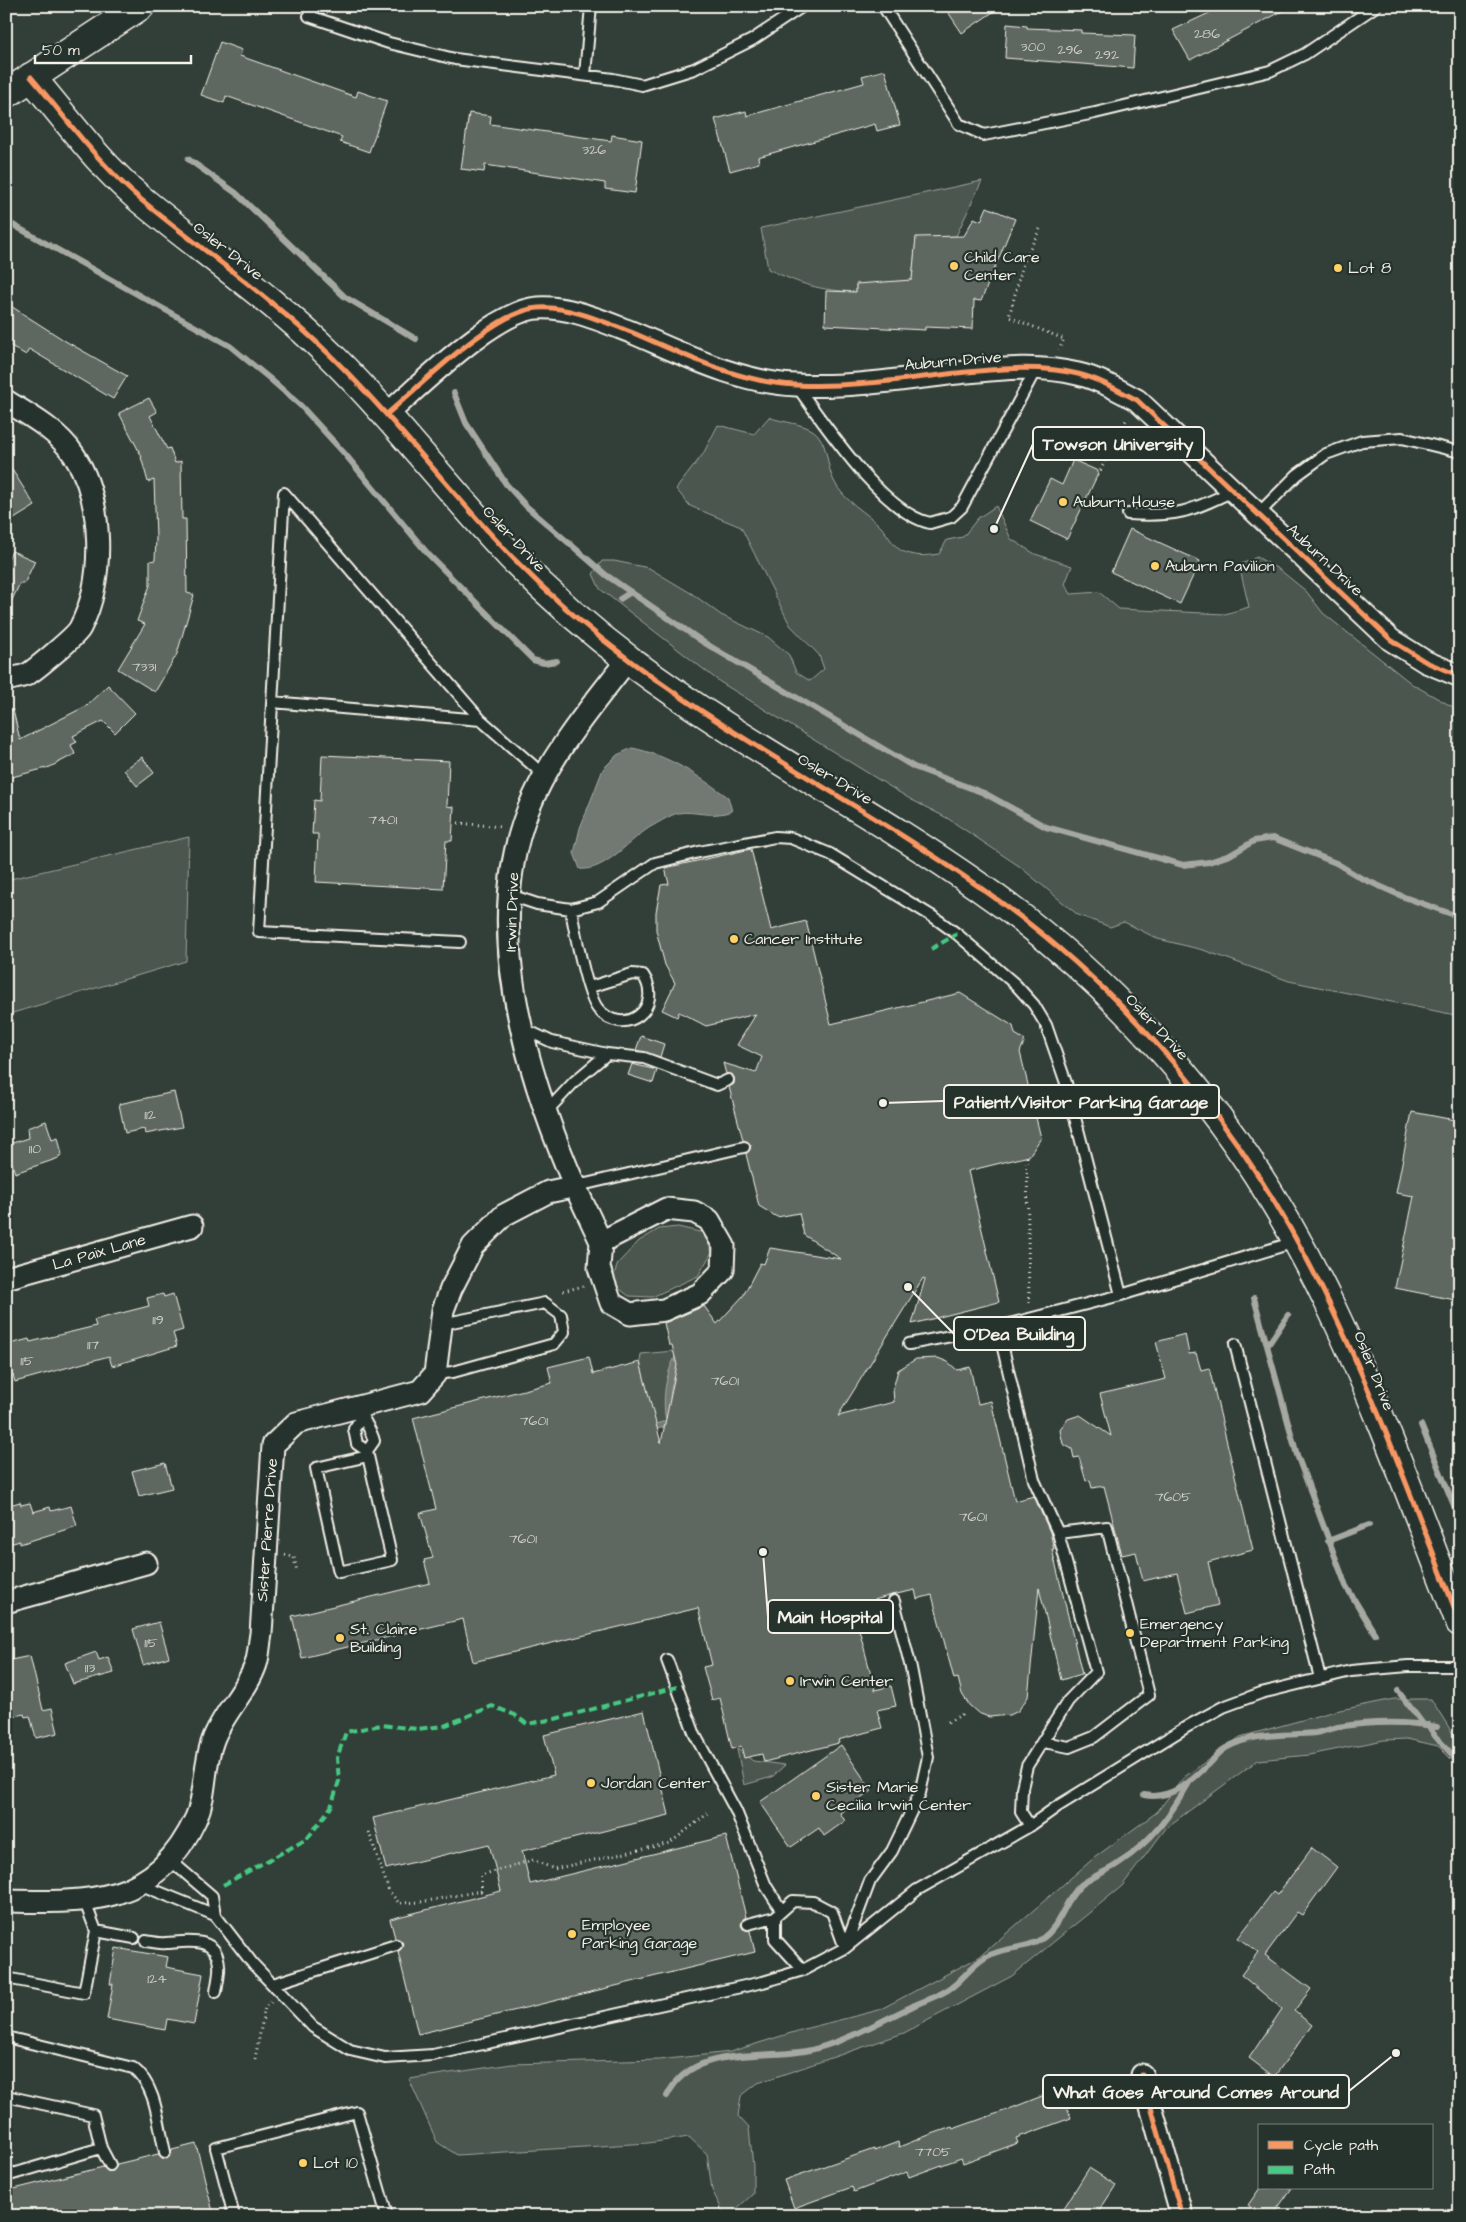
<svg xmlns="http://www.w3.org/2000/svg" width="1466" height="2222" font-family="'Architects Daughter',sans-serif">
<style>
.green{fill:#4c564f;stroke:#a0a49c}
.water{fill:#727972;stroke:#a6a9a1}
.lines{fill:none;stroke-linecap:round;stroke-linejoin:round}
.stream{stroke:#a6a9a1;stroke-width:6}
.building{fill:#5f6861;stroke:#f4f1e8}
.lane-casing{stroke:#f4f1e8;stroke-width:14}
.street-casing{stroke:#f4f1e8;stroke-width:25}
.secondary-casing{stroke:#f4f1e8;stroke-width:31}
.path{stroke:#f4f1e8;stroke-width:3;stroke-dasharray:1 4;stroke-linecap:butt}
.lane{stroke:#26332d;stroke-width:10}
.street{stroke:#26332d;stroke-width:21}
.secondary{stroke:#26332d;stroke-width:28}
.quiet{stroke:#46c982;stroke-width:4;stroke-dasharray:8 4;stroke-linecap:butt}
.cycleway-casing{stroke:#26332d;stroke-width:8}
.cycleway{stroke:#f99763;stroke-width:5}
.poi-dot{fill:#ffd166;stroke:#26332d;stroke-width:2}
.labels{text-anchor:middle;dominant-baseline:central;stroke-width:4.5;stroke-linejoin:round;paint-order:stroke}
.number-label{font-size:14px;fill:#cfcfc6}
.street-label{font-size:16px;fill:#f4f1e8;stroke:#26332d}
.poi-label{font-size:16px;fill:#f4f1e8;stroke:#26332d;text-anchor:start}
.leader{fill:none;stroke:#f4f1e8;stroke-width:2}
.callout-dot{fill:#f4f1e8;stroke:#26332d;stroke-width:2}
.callout{fill:#26332d;stroke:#f4f1e8;stroke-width:2}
.callout-label{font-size:18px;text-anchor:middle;font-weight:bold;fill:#f4f1e8}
</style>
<rect width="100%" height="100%" fill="#323e38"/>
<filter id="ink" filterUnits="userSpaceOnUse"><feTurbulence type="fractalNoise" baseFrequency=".02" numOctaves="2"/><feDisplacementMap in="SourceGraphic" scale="10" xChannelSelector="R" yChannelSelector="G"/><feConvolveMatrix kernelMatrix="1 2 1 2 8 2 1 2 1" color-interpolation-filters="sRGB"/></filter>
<g filter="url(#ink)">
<path class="green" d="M982 181 956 236 916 238 912 280 856 285V292C818 290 802 285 768 269L761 228Z
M769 417C782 423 809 423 818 435 829 449 826 465 834 481 844 502 866 511 882 528 888 535 894 547 902 551 915 557 925 556 939 554L947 540 963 537 978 518 996 506 1011 539 1035 554 1072 566 1065 584 1071 594 1099 592 1119 609 1225 614 1249 607 1239 565 1257 557 1280 570 1306 591 1323 613 1412 684 1460 711V1016L1289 981 1203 950 1158 939 1124 922 1110 927 1078 915 1019 866 947 818 910 799 720 682 600 589 593 574 602 561H614L649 568 694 595 721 615 768 637 789 655 796 672 810 681 824 669 819 655 790 625 741 527 690 506 676 489 703 454 718 425 754 434Z
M189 837 186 961 6 1015V880Z
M678 1227 704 1233 712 1252 698 1276 652 1297 629 1296 617 1287 614 1275 618 1263 639 1241 659 1229Z
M674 1351C679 1372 671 1394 670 1415L674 1416 657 1429 640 1362 641 1354Z
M1394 1699H1431L1460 1745V1755L1453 1761 1438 1746 1407 1739 1384 1740 1309 1755 1258 1760 1167 1827 1122 1886 1012 1976 904 2033 758 2083 741 2096 738 2116 749 2128 753 2166V2194L733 2212H723L712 2190 707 2154 689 2137 648 2143 457 2155 437 2142 409 2079 512 2064 659 2060 730 2052 804 2029 879 2010 979 1957 1094 1858 1157 1812 1184 1777 1240 1737 1335 1711Z
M737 1749 753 1761 785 1765 772 1777 744 1785Z"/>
<path class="water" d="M632 748C669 755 698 776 728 797L732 811C710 819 695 810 678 813 671 815 661 821 654 825 631 837 606 872 580 869L574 853 580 828 603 769 617 755Z
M675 1357 683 1361C671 1376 665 1406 675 1424L657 1429 656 1424 666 1421C662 1400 665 1376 675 1357Z"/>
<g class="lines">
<path class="stream" d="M188 159 236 193 345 297 416 339
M6 221 230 346 269 378 301 406 344 453 428 554 533 660 544 663 557 661
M454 393 466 423 506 484 526 506 606 575 703 642 914 767 984 793 1046 827 1183 865 1209 862 1230 855 1254 841 1273 838 1336 863 1361 878 1404 897 1460 917
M620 599 631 592
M1254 1298 1297 1455 1346 1586 1375 1634
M1268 1345 1288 1315
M1421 1425 1460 1520
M1328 1541 1369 1525
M1398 1691 1423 1724
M1428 1725 1435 1736 1460 1763
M1144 1795C1169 1800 1190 1783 1207 1766 1214 1760 1218 1752 1226 1748 1254 1732 1285 1736 1315 1733 1323 1732 1330 1729 1338 1727 1370 1722 1404 1721 1437 1727
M667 2096C694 2040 769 2063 818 2048 852 2038 879 2022 911 2007 925 2000 940 1996 952 1987 964 1978 973 1964 986 1957 1004 1946 1027 1950 1043 1938 1061 1925 1064 1901 1080 1886 1085 1880 1110 1870 1119 1863 1153 1840 1170 1816 1190 1781"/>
</g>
<path class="building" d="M944 6H1002L962 33Z
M1224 6H1292L1190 60 1173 30Z
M1007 24 1027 26V28L1081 30V33L1135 35 1133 68 1005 58Z
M220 42 242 50 240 56 356 97 358 91 387 101 369 152 340 142 342 137 226 96 224 103 201 95Z
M885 70 900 125 877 131 875 124 758 157 759 163 730 171 715 119 746 111 747 116 864 83 862 76Z
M469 113 491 116 490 124 611 141 612 135 642 140 635 193 605 189V183L485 165 484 172 461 169Z
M987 207 1015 219 981 301 974 300 973 329 925 327V330L825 325 826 291 856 292V284L912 280 916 237 964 236 974 218 981 221Z
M6 303 67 342 127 376 113 399 29 349 26 355 6 343Z
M149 398 157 412 150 416 167 449 170 448 175 463 181 461 182 519H186L187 593 194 595 177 654 155 692 118 669 145 624 137 621 150 585V561L155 560 156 538 154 480 148 482 141 457H142L119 413Z
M6 460 35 506 6 524Z
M1073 460 1098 471V474L1067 539 1030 521 1050 479 1062 485Z
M1130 529 1200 561 1180 604 1111 572Z
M12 551 35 561 24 584 20 583 6 613V563Z
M108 685 135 713 115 733 103 721 73 736 77 742 71 745 75 754 50 767 12 777 6 757V711L13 710 20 740 86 706Z
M322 755 449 761 447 806 454 807 452 841H446L443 889 316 882 318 834H312L314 800 320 801Z
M142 757 154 773 137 786 124 770Z
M751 849 771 930 806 921 831 1024 960 993 1013 1026 1015 1034 1025 1040 1020 1052 1041 1138 1029 1156 968 1171 999 1302 912 1324 925 1279 923 1278 838 1416 894 1402 893 1389 898 1370 916 1359 938 1358 948 1362 957 1370 970 1367 978 1404 991 1401 1015 1501 1034 1496 1050 1532 1054 1549H1052L1082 1674 1061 1680 1039 1588 1028 1697 1018 1711 1010 1715 989 1717 978 1713 969 1705 962 1694 958 1678 954 1679 932 1595 917 1599 915 1590 892 1595 853 1606 875 1690 891 1686 896 1706 877 1710 882 1728 838 1740 839 1743 764 1762 762 1754 744 1758 741 1746 732 1749 720 1698 712 1700 703 1667 712 1665 698 1608 473 1662 463 1619 302 1658 292 1616 430 1583 424 1560 433 1558 420 1513 436 1509 413 1418 552 1383 548 1367 589 1357 593 1374 640 1362 661 1443 677 1365 672 1345H669L664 1323 704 1306 717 1324 743 1296 760 1263 764 1264 770 1248 841 1259 804 1235 799 1213 777 1217 759 1206 746 1154 750 1149 751 1145 743 1140 729 1087 734 1084V1078L732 1074H726L723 1063 756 1073 762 1057 737 1045 756 1014 706 1026 679 1012 677 1017 662 1010 675 983 665 965 656 930V912L661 885 669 884 665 868Z
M641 1036 664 1044 660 1057 636 1050Z
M632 1064 657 1070 653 1083 628 1075Z
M174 1092 182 1127 145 1134 144 1129 125 1133 119 1104Z
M1412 1112 1460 1121V1301L1395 1288 1414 1196 1396 1193Z
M46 1121 52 1139 58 1137 62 1155 59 1156V1158L15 1173 12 1163 6 1165V1145L28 1138 27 1128Z
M163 1294 164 1297 173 1294 183 1330 173 1333 177 1346 112 1366 109 1356 15 1382 13 1375 6 1377V1345L29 1339 30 1342 96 1326 94 1320 149 1306 147 1298Z
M1185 1334 1189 1354 1196 1353 1201 1370 1209 1368 1253 1550 1208 1562 1218 1605 1187 1613 1177 1573 1143 1581 1136 1552 1122 1555 1104 1486 1092 1488 1090 1480 1086 1481 1079 1457 1074 1458 1072 1449 1063 1444 1060 1430 1068 1419 1080 1415 1111 1436 1100 1394 1166 1379 1156 1342Z
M165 1463 172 1488 139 1496 132 1471Z
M20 1502 21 1505 30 1503 33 1512 50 1507 51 1511 71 1506 77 1526 20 1544V1541L6 1545V1506Z
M159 1622 169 1657 143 1665 133 1629Z
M96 1652 99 1660 108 1657 114 1673 73 1684 65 1663Z
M30 1656 43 1710 52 1708 58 1733 36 1738 30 1716 25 1717 24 1714 11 1717 10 1711 6 1712V1661Z
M644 1711 669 1815 522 1851 530 1884 726 1836 746 1917 743 1919 741 1925 743 1929 750 1931 755 1952 418 2034 398 1952 401 1949 403 1943 400 1940 395 1938 390 1919 501 1891 489 1844 386 1869 373 1818 554 1775 544 1735Z
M841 1745 872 1791 840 1813 845 1821 824 1836 819 1828 791 1847 760 1802Z
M1312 1848 1337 1867 1302 1915 1297 1912 1265 1955 1311 1989 1294 2011 1312 2025 1274 2077 1249 2058 1282 2009 1241 1975 1258 1952 1238 1938 1273 1892 1277 1895Z
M116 1948 168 1957 166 1967 203 1974 194 2024 167 2019 165 2030 107 2019 113 1984H110Z
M1060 2089 1071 2118 1016 2138 1018 2143 963 2163 961 2158 909 2177 907 2172 854 2192 852 2187 794 2208 784 2180 874 2149V2151L898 2142 899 2147 929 2135 952 2127 953 2129 1004 2111Z
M196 2144 214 2216H6V2191L103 2167 107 2171H113L117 2164 158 2154 162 2158 167 2159 171 2155 172 2150Z
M1089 2168 1116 2185 1096 2216H1059Z
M1260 2188H1292L1272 2216H1262L1248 2205Z"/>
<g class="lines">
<g class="lane-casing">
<path id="lane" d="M313 6 309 16 389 43 455 59 613 79 642 85 694 69 752 40 803 6
M883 6 959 124 984 135 1095 113 1270 71 1305 54 1376 6
M585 75 591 6
M796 385C825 425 883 513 930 523L951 517 962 507 1036 369
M284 493 259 932 460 942
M284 493 481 720
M1128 514C1177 517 1189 512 1233 491
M1258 514 1297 475 1326 454 1362 441 1402 438 1460 452
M272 702 481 720 545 776
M510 895 537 904 571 909 598 902 655 863 699 852 775 837 791 838 830 854 935 918 957 934 1016 985 1034 1005 1046 1025 1066 1083 1121 1295
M571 909C574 928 587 996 598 1009 624 1039 665 1008 643 975L632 974 590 987
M522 1028 552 1042 607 1054 644 1058 717 1085 728 1080
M546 1112 575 1081 607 1054
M577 1186 744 1147
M998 1327 1034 1480 1058 1533 1096 1672 1068 1701 1027 1766 1022 1788 1021 1812 1030 1826
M909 1344 998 1327 1121 1295 1295 1242
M1235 1344 1320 1678
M435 1374 453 1372 554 1344 564 1332 561 1315 545 1303 442 1324
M359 1406C362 1422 370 1425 374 1441L367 1451 368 1456 316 1468 339 1572 392 1560 368 1456
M361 1418 354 1429 357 1444 367 1451
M667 1660 695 1735 736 1811 766 1886 782 1911
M1044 1742 1069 1747 1094 1737 1149 1695 1107 1527 1058 1533
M170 1860 212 1896 215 1915 253 1964 313 2027 350 2050 385 2058 433 2055 763 1982 803 1970 845 1948 917 1890 1030 1826 1058 1806 1188 1726 1223 1707 1261 1693 1351 1671 1408 1666H1460
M139 1884 215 1915
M748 1924 775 1917
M96 1931 134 1938
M146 1941C153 1942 159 1944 166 1943 186 1942 217 1935 219 1965 220 1973 217 1984 216 1992
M845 1948 870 1881 892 1851 920 1793 928 1757 911 1668 894 1601
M803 1970 775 1939V1917L793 1901 813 1902 832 1912 845 1948
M6 1978 84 1993 96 1931 85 1902
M273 1984 396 1945
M6 2037 133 2068C157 2086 158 2124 165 2152
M6 2096 93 2115 101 2148 13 2174 6 2169
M101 2148 110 2165
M234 2216 216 2148 357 2112 387 2216"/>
</g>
<g class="street-casing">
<path id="street" d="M6 401C31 416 58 431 74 455 104 501 105 581 80 628 76 636 36 669 28 674 22 677 13 678 6 680
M387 414C421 385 495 310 538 308 569 306 602 321 631 332 683 354 739 383 796 385 847 388 905 379 957 373 997 369 1038 364 1078 374 1099 379 1118 390 1137 400L1391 640 1426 662 1460 676
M666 1209 694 1212 709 1220 724 1246 723 1270 700 1294 664 1310 630 1314 611 1303 599 1268 601 1242Z
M601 1242C590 1218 578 1194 568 1170 523 1062 483 923 528 810 551 753 591 707 628 659
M6 1278 192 1226
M6 1602 146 1563
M6 1901C89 1903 156 1905 196 1818 207 1793 203 1765 213 1740 223 1713 247 1691 256 1664 259 1655 259 1644 261 1634L273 1445 296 1423 420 1391 435 1374 443 1310 451 1289 473 1246 504 1215 548 1192 577 1186
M1142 2075 1182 2216"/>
</g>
<g class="secondary-casing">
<path id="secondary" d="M31 77C66 118 98 163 139 198 203 251 271 297 331 356 395 419 449 491 511 556 549 595 590 631 633 663 743 745 866 807 978 886 1061 943 1135 1014 1198 1092 1325 1248 1387 1437 1460 1622
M6 94 140 6"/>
</g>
<path class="path" d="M1040 229 1024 260 1009 317 1064 339 1059 350
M1098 475 1127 418
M458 823 502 827
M1027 1157 1029 1304
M563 1291 584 1286
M285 1555 294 1557 297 1572
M948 1722 963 1714
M369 1832 389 1891 399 1903 421 1902 481 1891V1875L533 1860 554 1869 670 1843 711 1811
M255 2059 265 2007 271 2002"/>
<use href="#lane" class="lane"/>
<use href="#street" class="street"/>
<use href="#secondary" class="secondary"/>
<path class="quiet" d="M931 949 957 934
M223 1885 307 1839 331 1807 339 1781 337 1758 346 1732 381 1725 417 1729 444 1726 492 1706 515 1715 527 1724 555 1719 677 1687"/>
<g class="cycleway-casing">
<path id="cycleway" d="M31 77C66 118 98 163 139 198 203 251 271 297 331 356 395 419 449 491 511 556 549 595 590 631 633 663 743 745 866 807 978 886 1061 943 1135 1014 1198 1092 1325 1248 1387 1437 1460 1622
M387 414C421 385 495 310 538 308 569 306 602 321 631 332 683 354 739 383 796 385 847 388 905 379 957 373 997 369 1038 364 1078 374 1099 379 1118 390 1137 400L1391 640 1426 662 1460 676
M1142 2075 1182 2216"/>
</g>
<use href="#cycleway" class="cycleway"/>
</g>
</g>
<g class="poi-dot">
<circle cx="954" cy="266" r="5"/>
<circle cx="1338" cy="268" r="5"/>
<circle cx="1063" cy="502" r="5"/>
<circle cx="1155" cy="566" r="5"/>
<circle cx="734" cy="939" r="5"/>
<circle cx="1130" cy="1633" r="5"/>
<circle cx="340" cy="1638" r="5"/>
<circle cx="790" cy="1681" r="5"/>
<circle cx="591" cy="1783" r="5"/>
<circle cx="816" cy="1796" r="5"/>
<circle cx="572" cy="1934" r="5"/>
<circle cx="303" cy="2163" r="5"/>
</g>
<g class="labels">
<g class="number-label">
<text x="1207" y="34">286</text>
<text x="1033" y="47">300</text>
<text x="1070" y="50">296</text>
<text x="1107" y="55">292</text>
<text x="594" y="150">326</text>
<text x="144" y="667">7331</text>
<text x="383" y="820">7401</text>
<text x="150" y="1115">112</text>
<text x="35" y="1149">110</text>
<text x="158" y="1320">119</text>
<text x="93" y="1345">117</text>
<text x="27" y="1361">115</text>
<text x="725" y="1381">7601</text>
<text x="534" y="1421">7601</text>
<text x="1173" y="1497">7605</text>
<text x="973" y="1517">7601</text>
<text x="523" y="1539">7601</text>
<text x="151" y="1643">115</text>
<text x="90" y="1668">113</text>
<text x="157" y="1979">124</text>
<text x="933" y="2152">7705</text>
</g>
<g class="street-label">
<text transform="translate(228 251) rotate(38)">Osler Drive</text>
<text transform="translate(953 361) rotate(-5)">Auburn Drive</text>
<text transform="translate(514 539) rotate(47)">Osler Drive</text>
<text transform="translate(1325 560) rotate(43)">Auburn Drive</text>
<text transform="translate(835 779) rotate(31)">Osler Drive</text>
<text transform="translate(512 912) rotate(-88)">Irwin Drive</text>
<text transform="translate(1157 1027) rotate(47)">Osler Drive</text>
<text transform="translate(99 1252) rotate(-16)">La Paix Lane</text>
<text transform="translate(1374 1371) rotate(68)">Osler Drive</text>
<text transform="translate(267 1530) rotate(-86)">Sister Pierre Drive</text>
</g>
<g class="poi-label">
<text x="964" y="257">Child Care<tspan x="964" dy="18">Center</tspan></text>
<text x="1348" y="268">Lot 8</text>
<text x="1073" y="502">Auburn House</text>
<text x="1165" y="566">Auburn Pavilion</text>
<text x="744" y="939">Cancer Institute</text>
<text x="1140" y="1624">Emergency<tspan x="1140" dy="18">Department Parking</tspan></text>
<text x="350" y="1629">St. Claire<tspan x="350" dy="18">Building</tspan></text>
<text x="800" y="1681">Irwin Center</text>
<text x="601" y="1783">Jordan Center</text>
<text x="826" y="1787">Sister Marie<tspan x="826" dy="18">Cecilia Irwin Center</tspan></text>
<text x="582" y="1925">Employee<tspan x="582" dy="18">Parking Garage</tspan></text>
<text x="313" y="2163">Lot 10</text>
</g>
</g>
<path class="leader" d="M994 529L1033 444M883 1103L944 1101M908 1287L954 1334M763 1552L768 1617M1396 2053L1349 2091"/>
<g class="callout-dot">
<circle cx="994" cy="529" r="5"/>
<circle cx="883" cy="1103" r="5"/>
<circle cx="908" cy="1287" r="5"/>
<circle cx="763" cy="1552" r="5"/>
<circle cx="1396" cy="2053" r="5"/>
</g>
<g class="callout">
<rect x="1033" y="427" width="171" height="33" rx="5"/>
<rect x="944" y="1085" width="275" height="33" rx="5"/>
<rect x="954" y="1317" width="131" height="33" rx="5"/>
<rect x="768" y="1600" width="125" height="33" rx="5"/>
<rect x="1043" y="2075" width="306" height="33" rx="5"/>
</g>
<g class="callout-label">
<text x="1118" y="450">Towson University</text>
<text x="1081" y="1108">Patient/Visitor Parking Garage</text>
<text x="1019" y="1340">O'Dea Building</text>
<text x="830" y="1623">Main Hospital</text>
<text x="1196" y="2098">What Goes Around Comes Around</text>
</g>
<rect width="1466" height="2222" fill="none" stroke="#26332d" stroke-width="25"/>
<rect x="12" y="12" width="1441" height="2197" fill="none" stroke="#f4f1e8" stroke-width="2" filter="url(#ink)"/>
<rect x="1258" y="2124" width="175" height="65" fill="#26332d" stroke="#787f78"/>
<rect x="1268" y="2141" width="25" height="8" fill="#f99763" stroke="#787f78"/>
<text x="1304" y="2150" font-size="15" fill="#f4f1e8">Cycle path</text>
<rect x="1268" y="2166" width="25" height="8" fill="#46c982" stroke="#787f78"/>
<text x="1304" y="2174" font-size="15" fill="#f4f1e8">Path</text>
<path d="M35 55v8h156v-8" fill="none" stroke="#f4f1e8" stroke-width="2.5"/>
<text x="42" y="55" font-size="15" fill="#f4f1e8" stroke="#26332d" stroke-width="4" paint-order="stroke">50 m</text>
</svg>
